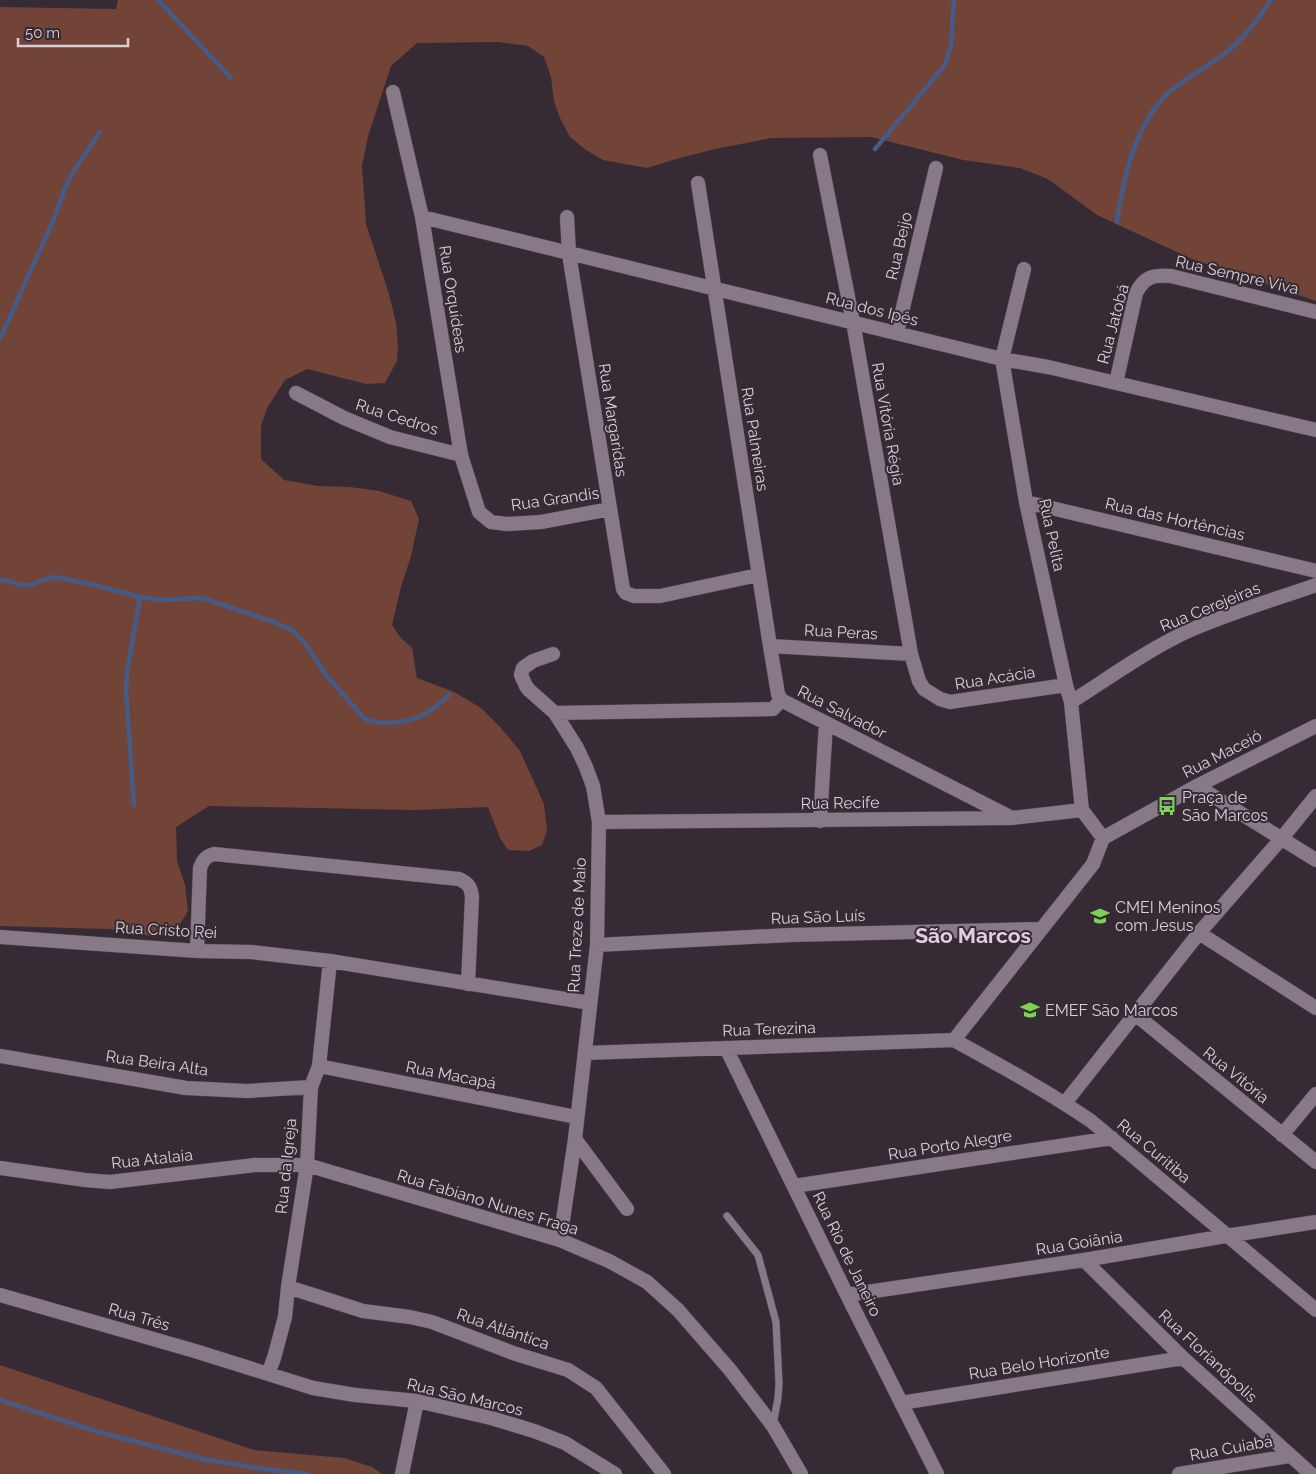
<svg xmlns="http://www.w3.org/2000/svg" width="1316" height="1474" font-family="Raleway,sans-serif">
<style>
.green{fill:#724437}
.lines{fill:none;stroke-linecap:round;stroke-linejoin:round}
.stream{stroke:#455b87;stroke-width:4.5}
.service-casing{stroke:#524850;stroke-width:8}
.minor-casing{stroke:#524850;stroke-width:15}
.service{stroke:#877985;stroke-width:7}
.minor{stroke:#877985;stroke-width:14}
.labels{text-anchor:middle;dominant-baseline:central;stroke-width:4;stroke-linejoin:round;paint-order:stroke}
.street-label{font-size:16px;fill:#d8d0d7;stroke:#362b35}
.poi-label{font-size:16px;fill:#d8d0d7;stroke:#362b35;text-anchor:start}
.district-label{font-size:21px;font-weight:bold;fill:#e0d0dd;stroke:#362b35}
</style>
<rect width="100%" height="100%" fill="#362b35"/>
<path class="green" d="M118 0H1316V301L1192 259 1097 215 1048 179 1020 168 963 160 871 137 771 138 715 149 676 159 647 168 603 160 586 150 570 137 560 118 554 101 551 77 544 57 528 46 498 42 417 43 391 66 368 136 362 166 366 224 389 294 396 323 398 345 397 361 385 383 366 384 307 369 285 380 267 408 261 426V459L284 480 318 486 350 487 379 491 411 501 419 519 411 556 401 587 392 625 400 637 412 648 417 678 454 692 481 708 500 727 520 751 544 804 547 831 542 845 529 851 508 850 500 838 488 807 415 810 209 806 176 827 177 861 185 885 188 911 173 935 151 936 109 929 0 926V7L116 9Z
M0 1365 254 1450 344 1458 372 1467 382 1474H0Z"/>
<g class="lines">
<path class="stream" d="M158 0 231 78
M875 149 945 65 951 45 954 0
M1117 222C1123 179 1135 124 1168 93 1184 79 1206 67 1224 54 1244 39 1257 20 1271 0
M0 339 53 221 65 188 73 172 100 132
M0 580 9 581 20 585H32L45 579 55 577 90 584 140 597 159 600 203 598 279 624 292 630 305 643 326 675 365 719C387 727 416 722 434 708 440 704 444 699 449 695
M134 805 126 690 127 672 140 597
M0 1400 98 1432 203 1459 264 1469 307 1474"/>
<g class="service-casing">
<path id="service" d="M727 1216 758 1255 776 1322 779 1383 778 1398 773 1425"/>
</g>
<g class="minor-casing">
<path id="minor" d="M393 92 422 217 461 455 479 512 491 522 507 524 541 522 610 509
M820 155 853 322 911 654 919 681 924 689 940 699 950 702 1066 685
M698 183 770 646 778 694 781 700
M422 217 1002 359 1048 367 1316 430
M567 217 569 254 623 589 626 593 634 596H660L758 575
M1024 269 1002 359 1026 502 1066 685 1071 702 1082 810
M897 333 936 168
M1116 383 1136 293C1145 276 1153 275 1171 276L1316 312
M296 393 344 418 390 437 461 455
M1026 502 1316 571
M770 646 911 654
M553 654 533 661 523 668 521 675 526 686 529 690 555 713 577 748 586 767 593 786 599 822 597 945 575 1139 560 1240
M781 700 1010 817
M1071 702C1109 678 1146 651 1186 632 1228 613 1273 600 1316 585
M555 713 773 709 781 700
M1197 786 1316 860
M1082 810 1103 838
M820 821 826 723
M599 822 1011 818 1082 810
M1199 933 1316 1008
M0 937 197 951 251 952 330 961 590 1003
M597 945 790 935 1041 929
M197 951 200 868C203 860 206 856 214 854L459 879C468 883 471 887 472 897L468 984
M1135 1014 1316 1162
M954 1040 1093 864 1103 838 1197 786 1316 726
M954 1040C1001 1066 1047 1091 1091 1121L1316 1310
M726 1048 847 1295 937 1474
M585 1053 954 1040
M0 1056 186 1088 247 1091 311 1087
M319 1066 576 1117
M1065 1103 1199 933 1282 838 1316 796
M1282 1135 1316 1094
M575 1139 627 1209
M0 1168 85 1180 110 1182 255 1165H307L560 1240 609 1261 647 1282 678 1310 731 1371 773 1426 801 1474
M794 1186 1112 1138
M1084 1260 1183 1358 1311 1474
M288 1287 363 1311 410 1317 432 1322 513 1353 568 1370 596 1388 664 1474
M0 1295 195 1351 313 1388 355 1395 417 1401 491 1418 534 1431 565 1443 615 1474
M847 1295 1084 1260 1226 1236 1316 1222
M268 1374 274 1358 285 1317 288 1287 307 1165 311 1087 319 1066 330 961
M901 1403 1183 1358
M402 1474 417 1401
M1179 1474 1289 1456"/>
</g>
<use href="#service" class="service"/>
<use href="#minor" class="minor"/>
</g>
<defs>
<g id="bus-bare" transform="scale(1.5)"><path d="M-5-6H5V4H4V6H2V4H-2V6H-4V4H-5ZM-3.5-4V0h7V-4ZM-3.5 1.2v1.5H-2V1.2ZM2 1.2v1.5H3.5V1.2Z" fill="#7dd153" stroke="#362b35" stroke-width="2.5" paint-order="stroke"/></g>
<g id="school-bare" transform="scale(1.5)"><path d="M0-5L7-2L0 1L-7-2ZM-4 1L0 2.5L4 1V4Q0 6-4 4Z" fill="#7dd153" stroke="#362b35" stroke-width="2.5" paint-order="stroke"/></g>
</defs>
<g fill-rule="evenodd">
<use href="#bus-bare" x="1167" y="806"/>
<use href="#school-bare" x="1100" y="916"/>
<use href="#school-bare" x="1030" y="1010"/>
</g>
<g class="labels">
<g class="street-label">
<text transform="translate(899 246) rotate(-77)">Rua Beijo</text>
<text transform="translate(1237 275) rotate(13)">Rua Sempre Viva</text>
<text transform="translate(453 299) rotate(81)">Rua Orquídeas</text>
<text transform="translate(872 309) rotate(14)">Rua dos Ipês</text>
<text transform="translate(1113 324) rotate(-75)">Rua Jatobá</text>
<text transform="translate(397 417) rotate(18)">Rua Cedros</text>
<text transform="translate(613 420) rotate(81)">Rua Margaridas</text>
<text transform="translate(888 424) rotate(80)">Rua Vitória Régia</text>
<text transform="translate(755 439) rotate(81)">Rua Palmeiras</text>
<text transform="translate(555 499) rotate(-8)">Rua Grandis</text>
<text transform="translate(1175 519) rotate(13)">Rua das Hortências</text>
<text transform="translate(1052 535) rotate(78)">Rua Pelita</text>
<text transform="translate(1210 607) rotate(-22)">Rua Cerejeiras</text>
<text transform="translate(841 632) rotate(3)">Rua Peras</text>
<text transform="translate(995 678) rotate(-9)">Rua Acácia</text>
<text transform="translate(842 712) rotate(27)">Rua Salvador</text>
<text transform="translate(1222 754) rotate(-27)">Rua Maceió</text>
<text transform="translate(840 803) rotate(-1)">Rua Recife</text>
<text transform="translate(818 917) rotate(-2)">Rua São Luís</text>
<text transform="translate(577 925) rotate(-87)">Rua Treze de Maio</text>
<text transform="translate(166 930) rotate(3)">Rua Cristo Rei</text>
<text transform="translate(769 1029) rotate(-2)">Rua Terezina</text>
<text transform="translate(157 1063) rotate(8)">Rua Beira Alta</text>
<text transform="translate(451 1075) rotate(11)">Rua Macapá</text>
<text transform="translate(1236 1075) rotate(39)">Rua Vitória</text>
<text transform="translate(950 1145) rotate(-9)">Rua Porto Alegre</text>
<text transform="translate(1154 1151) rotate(40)">Rua Curitiba</text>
<text transform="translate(152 1159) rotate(-6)">Rua Atalaia</text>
<text transform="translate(286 1166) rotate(-84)">Rua da Igreja</text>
<text transform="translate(488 1202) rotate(17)">Rua Fabiano Nunes Fraga</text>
<text transform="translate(1079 1243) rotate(-9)">Rua Goiânia</text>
<text transform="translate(847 1254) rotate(64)">Rua Rio de Janeiro</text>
<text transform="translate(139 1317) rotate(16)">Rua Três</text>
<text transform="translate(503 1329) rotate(19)">Rua Atlântica</text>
<text transform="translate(1208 1356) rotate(43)">Rua Florianópolis</text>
<text transform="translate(1039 1363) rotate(-9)">Rua Belo Horizonte</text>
<text transform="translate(465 1397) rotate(13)">Rua São Marcos</text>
<text transform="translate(1231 1448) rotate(-10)">Rua Cuiabá</text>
</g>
<g class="poi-label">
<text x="1182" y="797">Praça de<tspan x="1182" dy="18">São Marcos</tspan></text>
<text x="1115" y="907">CMEI Meninos<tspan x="1115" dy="18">com Jesus</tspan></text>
<text x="1045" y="1010">EMEF São Marcos</text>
</g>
<g class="district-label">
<text x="973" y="935">São Marcos</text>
</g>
</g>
<path d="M18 38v8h110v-8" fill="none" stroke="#d8d0d7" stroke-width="2.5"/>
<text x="25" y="38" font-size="15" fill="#d8d0d7" stroke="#362b35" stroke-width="4" paint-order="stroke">50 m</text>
</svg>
